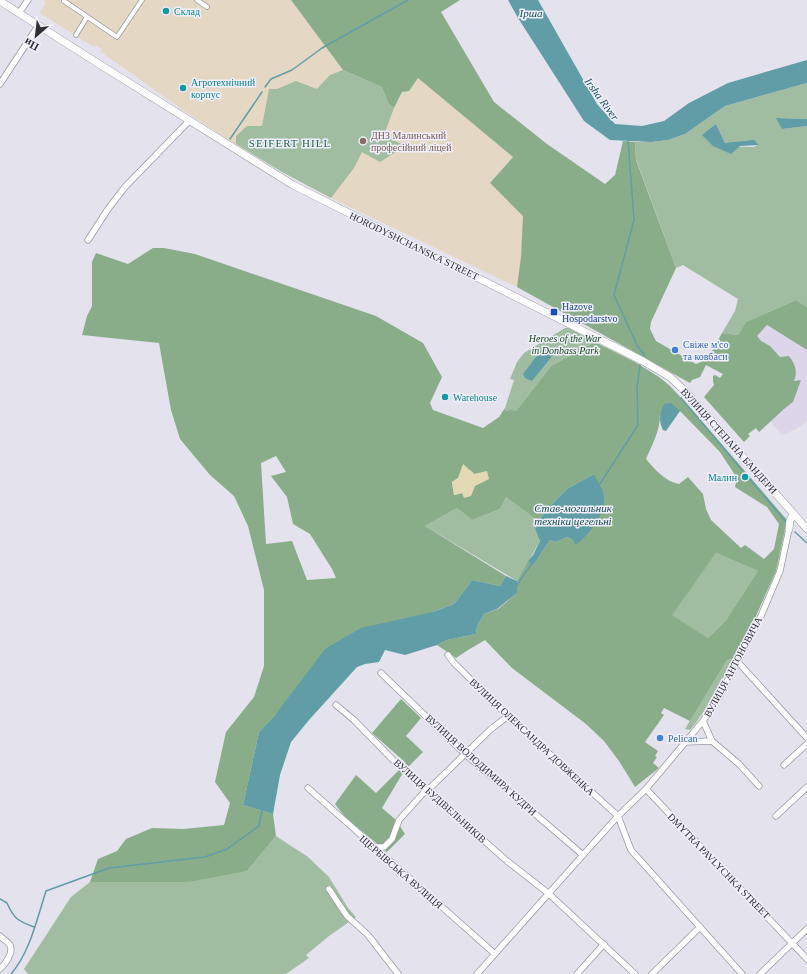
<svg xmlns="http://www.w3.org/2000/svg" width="807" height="974" font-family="'Times New Roman',serif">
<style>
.commercial{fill:#ddd5ea}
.education{fill:#e4d7c4}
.green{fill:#a1bda1;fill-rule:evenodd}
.forest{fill:#89ad89;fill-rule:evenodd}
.sand{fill:#e3dab5}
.water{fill:#609da7}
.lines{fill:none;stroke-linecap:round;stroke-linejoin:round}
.stream{stroke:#609da7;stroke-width:1.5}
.pedestrian-casing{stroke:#9a99a3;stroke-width:5.5}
.minor-casing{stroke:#9a99a3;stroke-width:7}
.tertiary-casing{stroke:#9a99a3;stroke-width:8}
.pedestrian{stroke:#fff;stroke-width:4}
.minor{stroke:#fff;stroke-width:5.5}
.tertiary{stroke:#fff;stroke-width:7}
.culture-dot{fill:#0f9aa8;stroke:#f0effa;stroke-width:1.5}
.education-dot{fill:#8d6e63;stroke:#f0effa;stroke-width:1.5}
.transit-dot{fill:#1a4fb4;stroke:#f0effa;stroke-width:1.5}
.shop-dot{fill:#3f7fe0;stroke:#f0effa;stroke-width:1.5}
.labels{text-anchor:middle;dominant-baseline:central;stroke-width:3;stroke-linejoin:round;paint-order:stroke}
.culture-label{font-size:10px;fill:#0d838f;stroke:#f0effa;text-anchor:start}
.education-label{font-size:10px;fill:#785e54;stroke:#f0effa;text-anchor:start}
.street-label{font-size:10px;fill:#313135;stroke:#f0effa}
.transit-label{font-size:10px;fill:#164399;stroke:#f0effa;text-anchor:start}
.park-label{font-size:10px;font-style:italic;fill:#144919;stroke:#f0effa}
.shop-label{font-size:10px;fill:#366cbe;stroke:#f0effa;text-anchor:start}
.water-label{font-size:11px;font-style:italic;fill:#144b54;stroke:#f0effa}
.neighbourhood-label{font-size:11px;letter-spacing:1px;fill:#21664d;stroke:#f0effa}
</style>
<rect width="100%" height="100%" fill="#e3e2ed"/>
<path class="commercial" d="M766 325 807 350V421L796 429 782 435 771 422 759 432 749 421 737 432 704 397Z"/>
<path class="education" d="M43 0H291L343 70 394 108 403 92 409 91 418 77 513 157 490 183 524 216 521 257 517 287 331 198 241 148 183 110 101 52 102 49 95 45 94 47 40 13 46 2Z"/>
<path class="green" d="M343 70 382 87 388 103 394 108 384 135 403 145 399 150 380 162 362 152 354 168 331 198 282 172 236 144V136L247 126H262L269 89H277L296 81 317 89 330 75Z
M807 83V119L777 118 782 129 807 126V307L796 300 746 322 738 335 722 333 735 311 738 299 683 265 676 268 636 159 635 142H651L668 140 685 134 725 106ZM716 124 725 143 758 145 754 147 713 146Z
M565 328H569L595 342 551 366 516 411H506L505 408 514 380 510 379 517 362 524 353Z
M506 497 538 521 535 529 540 541 517 581 425 526 457 508 472 520 500 509Z
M716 553 758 571 726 620 708 638 671 615Z
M733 659C720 683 708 709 690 730L685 729 727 660Z
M276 836 308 857 329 877 348 908 356 917 329 936 306 955 309 958 286 974H28L24 969 71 897 90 882H139L247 871Z"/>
<path class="forest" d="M291 0H460L441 12 494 102 547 144 605 184 615 175 623 141 635 142 636 160 676 268 651 322 650 329 656 341 696 364C710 360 715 345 722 333L738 335 746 322 796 300 807 307V350L767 325 757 336 761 341 770 346 780 357 789 356C795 364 798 371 794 381L801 380 793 402 784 409 759 432 756 428 748 434 750 436 744 442 704 397 714 385 713 381V376L715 375 720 378 723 374 706 365 700 377 692 380 690 383 517 287 521 257 523 216 490 183 513 157 418 78 409 91 402 92 394 108 388 103 382 87 343 70Z
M153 248H164L195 254 376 316 423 343 442 377 430 403 433 410 483 428 499 417 505 408 506 411 511 410 516 411 551 366 595 342 635 362 659 377 669 385 687 404 787 520 776 571 756 616 733 659 727 660 690 721 664 708 661 713 664 715 645 742 658 751 655 756 657 757 653 763 659 768 635 787 619 761 604 741 586 724 512 668 485 640 468 650 456 658 437 645 447 640 476 634 477 626 484 614 498 609 517 593V581L528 561 532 567 550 540 556 542 567 537 573 540 594 474 567 489 551 505 538 521 506 497 500 509 472 520 457 508 425 526 506 576 500 586 472 580 454 604 433 612 275 715 259 732 243 805 273 814 276 836 247 871 188 882H90L98 859 117 851 126 839 152 828 183 829 224 825 230 803 215 782 226 732 254 697 264 666V590L248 526 234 496 210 475 180 439 171 410 159 343 82 335 87 316 92 306V262L96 253 128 264ZM680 411 720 452 737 478 735 487 767 507 779 524 774 549 764 559 745 545 741 548 711 520 706 509 703 494 688 477 679 484C666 482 654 469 646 459 652 445 660 431 660 415ZM276 456 286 472 271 476 287 497 293 524 310 534 332 569 336 578 307 580 292 541 266 544 261 463ZM470 470 474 474 462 493 454 495 452 482ZM716 553 758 571 726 620 708 638 672 615Z
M401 699 421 718 406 736 423 752 404 771 382 808 396 820 405 834 387 852 345 817 335 804 356 775 376 793 406 763 372 733Z"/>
<path class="sand" d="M463 464 474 474 487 471 489 479 475 486 471 496 464 498 462 493 454 495 452 482 458 478Z"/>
<path class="water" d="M508 0H538L597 104 615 124 642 126 664 121 689 103 728 83 807 60V83L725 106 685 134 668 140 651 142 610 140 584 121 518 18Z
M776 118 807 119V126L782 129Z
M716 124 725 143 754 140 759 145 740 146 731 154 713 146 702 135Z
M542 349H547L553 355 532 381 525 378 523 374Z
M671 403 680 411 666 431 663 430C658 420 660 413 664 404Z
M594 474C597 481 604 490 604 497 605 516 589 534 576 545L573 540 567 537 556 542 550 540 532 567 528 561 533 555 540 541 535 529 538 521 551 505 567 489Z
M506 576 517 581V593L497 609 484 614 477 626 476 634 447 640 437 645 405 655 385 650 379 662 365 664 357 667 309 720 291 742 280 775 273 814 243 805 259 732 275 715 325 649 361 628 433 612 454 604 472 580 500 586Z"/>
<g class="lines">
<path class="stream" d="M265 87 271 79 292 70 322 48 408 0
M230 139 262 92
M628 140 634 220 614 295 637 345 645 356
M681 398 743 471
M748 477 787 523
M598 487 638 425 637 388 640 365
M795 532 807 543
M517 585 532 563
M0 899 7 903C14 919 18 921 34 927
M11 974C30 952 37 919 46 891L109 868 205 857 227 849 259 826 262 810"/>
<g class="pedestrian-casing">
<path id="pedestrian" d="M197 0 207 7
M64 1 117 37 142 0
M76 35 87 17"/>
</g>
<g class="minor-casing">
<path id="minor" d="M19 13 28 0
M0 84 38 26
M88 240 108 209 125 187 189 121
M448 655 454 663 508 716 618 816 631 850 742 974
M737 661 807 738
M381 673 465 754 583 855
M336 705 354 720 394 761 507 861 548 893 635 974
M703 721 712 741 739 764 759 786
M685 742 712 741
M784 765 807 744
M308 788 495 954
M646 789 807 959
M776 816 807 787
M373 847H384L392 839 399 820 427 789 431 787 491 729 508 716
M329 889 347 916 368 935 398 974
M0 936C3 939 8 942 10 945 14 953 5 964 0 969
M477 974 583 855 618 816 646 789 703 721 719 697 761 616 780 571 789 529
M577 974 604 944
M652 974 700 927
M760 974 807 929"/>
</g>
<g class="tertiary-casing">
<path id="tertiary" d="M0 1 99 64 293 185 643 361 670 377 684 390 807 529
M789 529 790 520 794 514"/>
</g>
<use href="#pedestrian" class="pedestrian"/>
<use href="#minor" class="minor"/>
<use href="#tertiary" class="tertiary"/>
</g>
<g class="culture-dot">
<circle cx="166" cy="11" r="4"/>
<circle cx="183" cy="88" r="4"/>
<circle cx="445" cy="397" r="4"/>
<circle cx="745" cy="477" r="4"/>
</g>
<circle class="education-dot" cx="363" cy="141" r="4"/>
<rect class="transit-dot" x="550" y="308" width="8" height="8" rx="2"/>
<g class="shop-dot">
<circle cx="675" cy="350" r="4"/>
<circle cx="660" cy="738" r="4"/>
</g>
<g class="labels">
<g class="culture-label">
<text x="174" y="11">Склад</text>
<text x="191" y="82">Агротехнічний<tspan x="191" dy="12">корпус</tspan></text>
<text x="453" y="397">Warehouse</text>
<text x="737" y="477" text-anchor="end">Малин</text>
</g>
<g class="education-label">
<text x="371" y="135">ДНЗ Малинський<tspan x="371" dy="12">професійний ліцей</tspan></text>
</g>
<g class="street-label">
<text transform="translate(414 246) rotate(26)">HORODYSHCHANSKA STREET</text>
<text transform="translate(729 441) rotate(48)">ВУЛИЦЯ СТЕПАНА БАНДЕРИ</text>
<text transform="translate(733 667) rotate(-62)">ВУЛИЦЯ АНТОНОВИЧА</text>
<text transform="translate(532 737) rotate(43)">ВУЛИЦЯ ОЛЕКСАНДРА ДОВЖЕНКА</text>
<text transform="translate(481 765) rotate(42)">ВУЛИЦЯ ВОЛОДИМИРА КУДРИ</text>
<text transform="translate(440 801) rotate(42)">ВУЛИЦЯ БУДІВЕЛЬНИКІВ</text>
<text transform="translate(719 866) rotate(46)">DMYTRA PAVLYCHKA STREET</text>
<text transform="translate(401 872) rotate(41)">ЩЕРБІВСЬКА ВУЛИЦЯ</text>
</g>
<g class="transit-label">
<text x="562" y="306">Hazove<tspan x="562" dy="12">Hospodarstvo</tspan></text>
</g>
<g class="park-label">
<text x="565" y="338">Heroes of the War<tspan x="565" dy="12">in Donbass Park</tspan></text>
</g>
<g class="shop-label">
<text x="683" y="344">Свіже м'со<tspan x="683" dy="12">та ковбаси</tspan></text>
<text x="668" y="738">Pelican</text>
</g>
<g class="water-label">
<text x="531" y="13">Ірша</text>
<text transform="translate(602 99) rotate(54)">Irsha River</text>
<text x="573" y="508">Став-могильник<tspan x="573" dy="13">техніки цегельні</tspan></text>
</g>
<g class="neighbourhood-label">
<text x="290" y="143">SEIFERT HILL</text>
</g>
</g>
<g transform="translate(36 36) rotate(208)" stroke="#f0effa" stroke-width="3" paint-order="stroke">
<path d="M0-3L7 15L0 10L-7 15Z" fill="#313135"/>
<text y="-6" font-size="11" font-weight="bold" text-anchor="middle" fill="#313135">Пн</text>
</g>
</svg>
